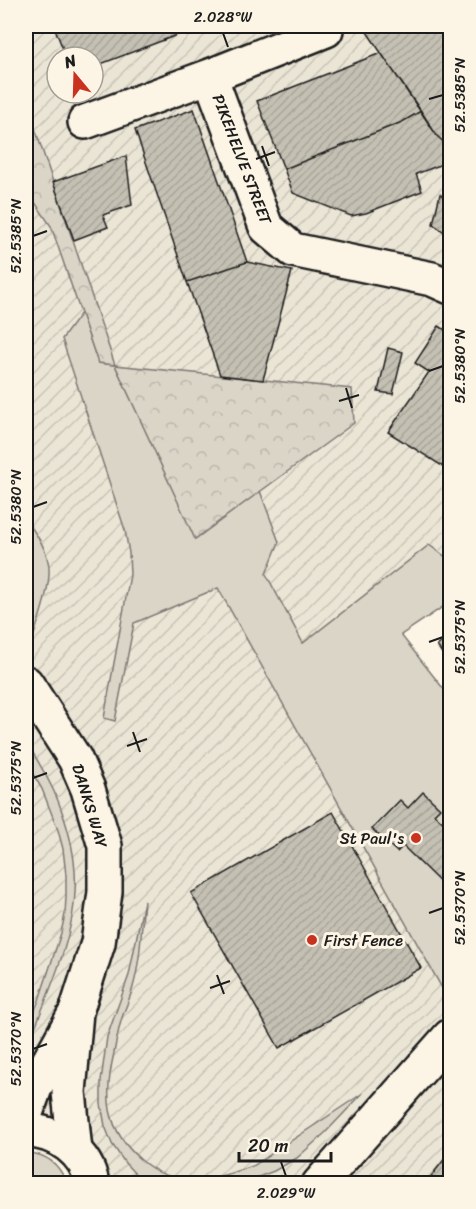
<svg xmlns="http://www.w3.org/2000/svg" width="476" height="1209" font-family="Sriracha,sans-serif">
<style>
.industrial{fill:url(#industrial-furrows);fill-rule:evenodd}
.green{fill:#dbd5c8;stroke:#7c7872;stroke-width:1.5}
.forest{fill:url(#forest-crowns);stroke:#7c7872;stroke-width:1.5}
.building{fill:url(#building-hatch);stroke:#1c1c1c;stroke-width:1.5}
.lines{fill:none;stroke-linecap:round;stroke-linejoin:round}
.minor-casing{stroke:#1c1c1c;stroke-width:38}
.tertiary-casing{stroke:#1c1c1c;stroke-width:38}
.minor{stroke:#fcf5e5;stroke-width:33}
.tertiary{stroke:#fcf5e5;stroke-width:33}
.ticks{fill:none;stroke:#1c1c1c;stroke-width:2}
.poi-dot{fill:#c8321e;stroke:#fcf5e5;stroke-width:2}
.labels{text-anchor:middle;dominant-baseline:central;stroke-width:6;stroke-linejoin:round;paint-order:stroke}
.street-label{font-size:16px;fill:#1c1c1c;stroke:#fcf5e5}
.poi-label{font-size:16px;fill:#1c1c1c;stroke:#fcf5e5;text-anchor:end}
.neatline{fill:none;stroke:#1c1c1c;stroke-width:2}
.ticks-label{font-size:15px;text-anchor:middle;fill:#1c1c1c}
</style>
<defs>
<pattern id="industrial-furrows" width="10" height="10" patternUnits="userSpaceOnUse" patternTransform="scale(1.5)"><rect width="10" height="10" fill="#ebe5d6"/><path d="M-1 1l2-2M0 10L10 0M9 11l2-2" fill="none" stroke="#c9c4b7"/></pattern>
<pattern id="forest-crowns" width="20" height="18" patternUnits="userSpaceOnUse" patternTransform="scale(1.5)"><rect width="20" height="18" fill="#dbd5c8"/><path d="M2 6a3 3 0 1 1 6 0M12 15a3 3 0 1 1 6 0" fill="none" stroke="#bbb6ab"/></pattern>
<pattern id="building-hatch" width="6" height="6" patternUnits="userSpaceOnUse" patternTransform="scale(1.5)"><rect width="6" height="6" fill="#c4c0b3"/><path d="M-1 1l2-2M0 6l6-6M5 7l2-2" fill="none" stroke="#a8a499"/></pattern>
</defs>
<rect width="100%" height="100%" fill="#fcf5e5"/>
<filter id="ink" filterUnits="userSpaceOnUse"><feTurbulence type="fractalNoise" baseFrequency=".0167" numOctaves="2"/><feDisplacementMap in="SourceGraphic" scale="12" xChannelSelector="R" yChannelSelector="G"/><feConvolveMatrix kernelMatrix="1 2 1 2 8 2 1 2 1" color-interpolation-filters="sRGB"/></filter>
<g filter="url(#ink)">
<path class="industrial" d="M26 26H450V602L286 710 442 988 450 999V1183H92L26 1131ZM57 57H93V93H57Z"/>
<path class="green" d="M81 313 98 363 115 365 196 538 260 491 279 542 266 574 303 643 429 545 450 560V602L401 635 450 697V998L442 988 218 588 134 623 115 721 104 718 130 575 129 553 125 530 62 339Z
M26 519C34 532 45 545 48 561 53 580 40 616 34 635L29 640H26Z
M26 741C38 762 52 783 60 806 70 833 77 864 75 892 73 942 44 1003 26 1050V1032L39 1000 61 933 65 914 66 897V875L63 849 58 830 42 789 26 762Z
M144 901C141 930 141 959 133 987 130 999 124 1010 121 1021 118 1032 116 1042 114 1053 104 1096 105 1129 141 1160 177 1191 212 1180 253 1166L363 1093 325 1133 297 1158 274 1171 245 1182 238 1184 151 1183 137 1176 125 1163 112 1144 105 1126 101 1104V1081L107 1037 129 975Z
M26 1152C48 1155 58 1163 67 1183H26Z"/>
<path class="forest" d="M26 102 115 365 352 389 354 423 195 539 115 365 98 363 51 226 32 198 26 180Z"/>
<path class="building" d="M54 26H173L177 35 93 67V57H66Z
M173 26H201L177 35Z
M363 26H443L450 36V148L437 136Z
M381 53 421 111 402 122 284 169 257 101Z
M194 109 247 262 187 282 135 130Z
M421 111 437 136 450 148 448 162 416 174 422 191 366 213 351 216 293 193 284 169 402 122Z
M126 156 132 205 103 215 108 227 74 240 53 182Z
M440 194 450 201V236L433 224Z
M247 262 292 271 263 380 220 375 187 282Z
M439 326 450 333V471L388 432 429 372 415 363Z
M388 348 403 352 393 394 378 392Z
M450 636V665L437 646Z
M423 792 440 808 434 814 450 829V892L403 846 397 852 372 829 400 800 408 808Z
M333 812 421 968 279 1048 191 893Z
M450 1152V1184H425Z"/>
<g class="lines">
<g class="minor-casing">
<path id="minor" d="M210 76 266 227 293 250 432 279 450 287
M85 122 210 76 326 30
M26 683 75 759 88 789 105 846V892L98 943 76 1012
M26 1113 36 1085 76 1012 69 1092 75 1151"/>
</g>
<g class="tertiary-casing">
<path id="tertiary" d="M26 1131C56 1131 87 1152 92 1184
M319 1184 450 1036"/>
</g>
<use href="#minor" class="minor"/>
<use href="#tertiary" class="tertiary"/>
</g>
</g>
<path class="ticks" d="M223 33 228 47M429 99 443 95M262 146 269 166M256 159 275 152M33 236 47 231M429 371 443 366M346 388 352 408M339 401 359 395M33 507 47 502M429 642 443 637M133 732 140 752M127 746 147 739M33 778 47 773M429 913 443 908M217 975 224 994M210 988 230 981M33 1049 47 1044M281 1162 286 1176"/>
<g class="poi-dot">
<circle cx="416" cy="838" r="6"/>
<circle cx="312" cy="940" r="6"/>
</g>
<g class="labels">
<g class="street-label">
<text transform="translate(242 159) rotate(69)">PIKEHELVE STREET</text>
<text transform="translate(90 806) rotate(73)">DANKS WAY</text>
</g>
<g class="poi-label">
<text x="404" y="838">St Paul's</text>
<text x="324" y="940" text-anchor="start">First Fence</text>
</g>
</g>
<rect width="476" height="1209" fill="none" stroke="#fcf5e5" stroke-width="66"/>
<g transform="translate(75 75) rotate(341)"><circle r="28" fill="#fcf5e5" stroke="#a29e95" stroke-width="1.5"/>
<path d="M0-4.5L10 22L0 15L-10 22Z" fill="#c8321e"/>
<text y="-9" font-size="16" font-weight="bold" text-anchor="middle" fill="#1c1c1c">N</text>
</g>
<path d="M239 1152v9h92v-9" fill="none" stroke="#1c1c1c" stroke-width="3"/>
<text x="248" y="1152" font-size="18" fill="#1c1c1c" stroke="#fcf5e5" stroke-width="4.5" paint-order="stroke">20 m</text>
<rect x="33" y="33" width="410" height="1143" class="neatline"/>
<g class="ticks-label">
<text x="223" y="22">2.028°W</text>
<text transform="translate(460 95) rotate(-90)" y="5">52.5385°N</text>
<text transform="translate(16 236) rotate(-90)" y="5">52.5385°N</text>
<text transform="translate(460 366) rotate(-90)" y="5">52.5380°N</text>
<text transform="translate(16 507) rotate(-90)" y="5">52.5380°N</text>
<text transform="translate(460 637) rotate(-90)" y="5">52.5375°N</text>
<text transform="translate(16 778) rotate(-90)" y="5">52.5375°N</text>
<text transform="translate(460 908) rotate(-90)" y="5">52.5370°N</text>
<text transform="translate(16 1049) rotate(-90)" y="5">52.5370°N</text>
<text x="286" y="1198">2.029°W</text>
</g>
</svg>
